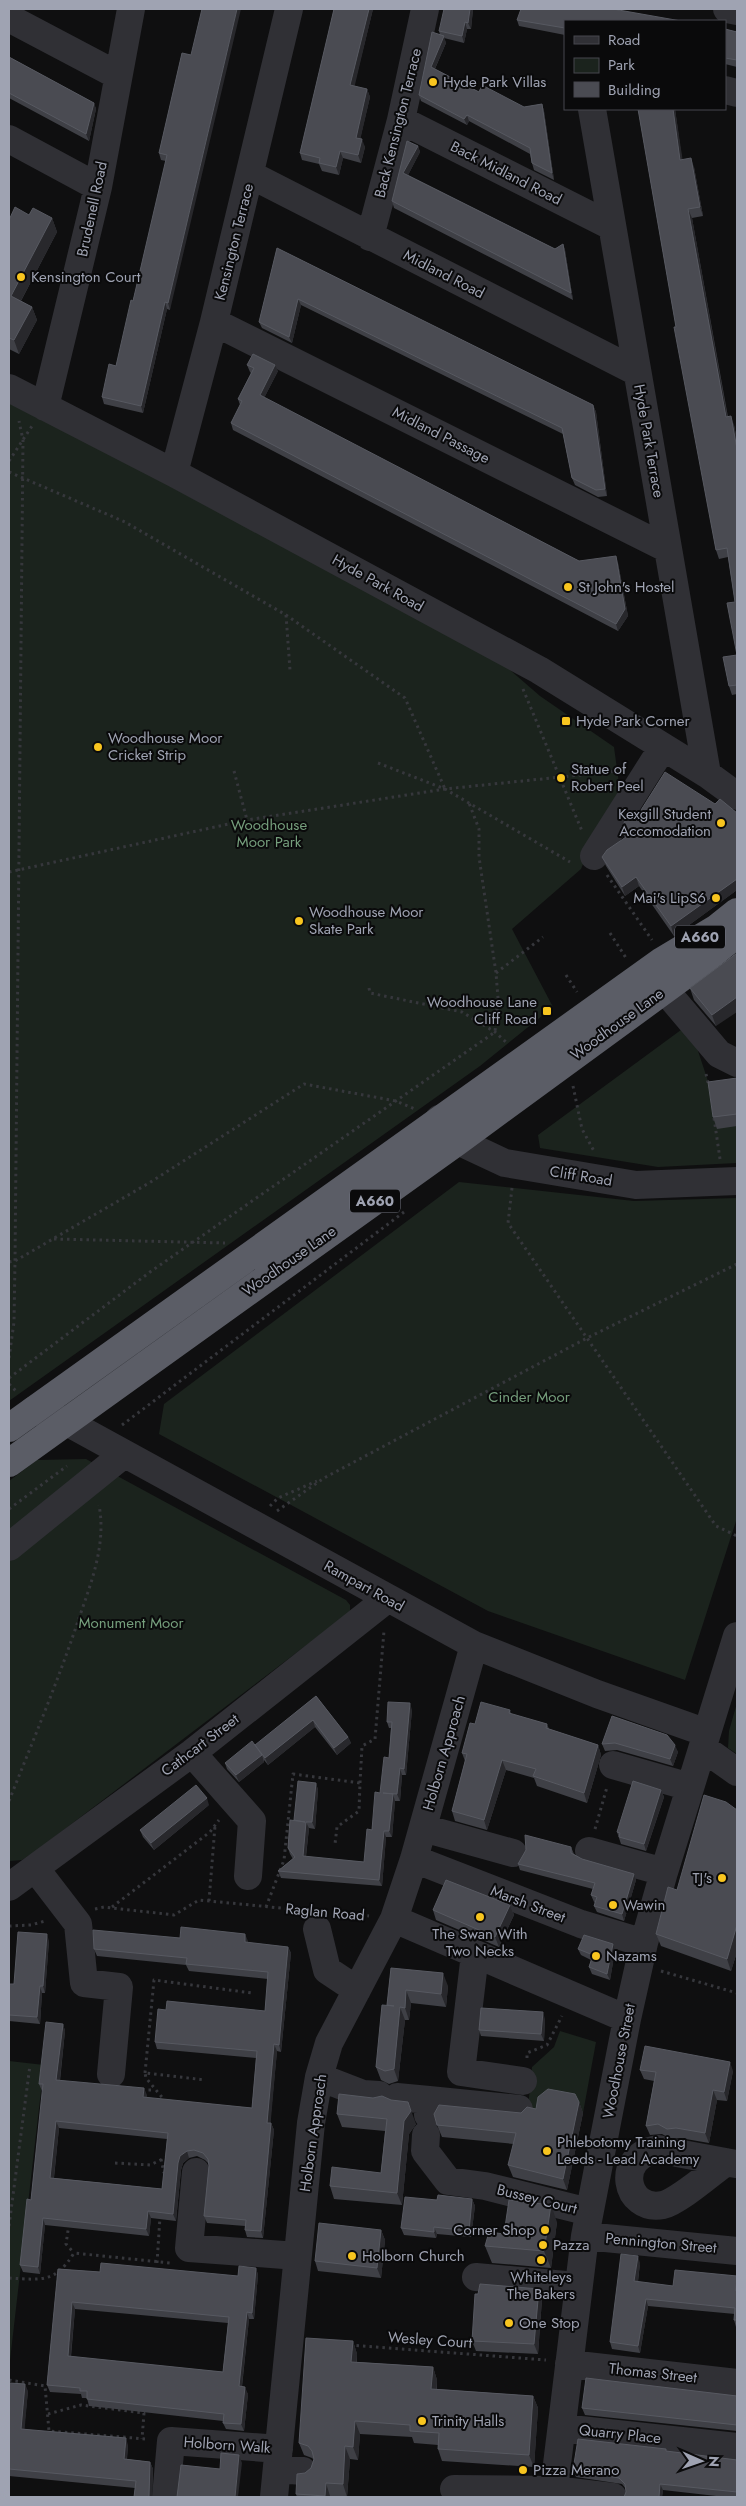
<svg xmlns="http://www.w3.org/2000/svg" width="746" height="2506" font-family="Jost,sans-serif">
<style>
.green{fill:#1b231d}
.lines{fill:none;stroke-linecap:round;stroke-linejoin:round}
.path{stroke:#36373c;stroke-width:3;stroke-dasharray:2.5 4;stroke-linecap:butt}
.minor{stroke:#303035;stroke-width:28}
.highway{stroke:#5b5d66;stroke-width:28}
.wall{fill:#3f4046;fill-rule:evenodd}
.shaded-wall{fill:#28282c}
.building{fill:#4a4b52;stroke:#575961;fill-rule:evenodd}
.poi-dot{fill:#f8c51f;stroke:#0a0a0b;stroke-width:2}
.labels{text-anchor:middle;dominant-baseline:central;stroke-width:4;stroke-linejoin:round;paint-order:stroke}
.shield{fill:#0a0a0b;stroke:#727580;stroke-width:1}
.shield-label{font-size:14px;font-weight:bold;fill:#9fa3b2}
.poi-label{font-size:15px;fill:#9fa3b2;stroke:#0a0a0b;text-anchor:start}
.street-label{font-size:15px;fill:#9fa3b2;stroke:#0a0a0b}
.park-label{font-size:15px;fill:#759e7c;stroke:#0a0a0b}
</style>
<rect width="100%" height="100%" fill="#0f0f10"/>
<path class="green" d="M9 400 503 664 540 696 614 747 620 791 589 849 581 869 512 929 553 1007 480 1066 9 1401Z
M685 1027 696 1045 712 1093 737 1126V1163L658 1167 540 1148 538 1135Z
M459 1182 634 1201 737 1198V1518L685 1680 488 1611 159 1434 164 1404Z
M86 1459 346 1600 350 1605V1612L36 1851 22 1860 9 1861V1481L37 1460Z
M737 1703V1754L728 1748 729 1731Z
M560 2031 596 2042 583 2113 579 2105 527 2118 532 2067 554 2047Z
M9 2061 44 2065 9 2369Z"/>
<g class="lines">
<path class="path" d="M9 461 32 426
M9 472 125 522 286 615 405 698 445 789
M286 615 290 670
M523 689 582 831
M378 763 445 789 570 862
M234 771 247 820
M9 872 247 820 445 789 619 771
M607 875 652 940
M610 933 626 958
M496 973 543 937
M566 975 577 992
M369 988 370 993 462 1012 495 1032 507 1043
M706 1074 709 1087
M573 1086 582 1129 595 1153
M714 1118 720 1159
M512 1188 508 1223 716 1526 737 1536
M54 1239 225 1243
M9 1262 15 1261 149 1183 304 1084 396 1101 415 1109
M9 1358 14 1322 15 1261 23 440 19 421
M9 1378 150 1272 495 1032 498 998 496 973 479 857V829L469 803
M9 1384 17 1392
M122 1425 404 1212
M270 1506 278 1498 317 1481
M9 1509 67 1466
M277 1511 324 1478 587 1338 737 1264
M360 1783 362 1746 375 1739 384 1631
M9 1801C32 1743 56 1686 76 1627 89 1588 107 1547 99 1505
M595 1829 607 1787
M209 1901 215 1826
M112 1907 210 1832 219 1820
M266 1907 284 1860 293 1774 360 1783 359 1811 337 1827 335 1844
M95 1909 104 1907 174 1915 199 1900 301 1910
M335 1913 369 1916
M9 1926 31 1925 45 1921
M661 1971 737 1993
M527 2058V2053L547 2045 562 2016
M145 2073 154 1980 252 1993
M142 2090H155
M166 2102 146 2078 145 2073 205 2080
M161 2159 164 2173
M115 2163 150 2165 169 2156
M69 2224 66 2244 74 2253
M9 2226 30 2065
M157 2263 160 2217
M9 2278C42 2280 55 2283 74 2253L170 2263
M350 2345 546 2360
M9 2380 45 2386 49 2431 146 2439
M48 2414 81 2405 144 2413 142 2439"/>
<path class="minor" d="M727 9 737 11
M9 18 117 75
M725 90 737 93
M592 109 707 774
M401 120 611 226
M9 139 98 187
M251 175 637 372
M370 237 401 120 425 9
M214 322 668 549
M9 388 174 473 539 670 707 774 737 796
M45 407 98 187 131 9
M174 473 214 322 289 9
M594 856 663 747
M664 989 719 1054 737 1063
M439 1119 458 1141 505 1163 636 1185 737 1181
M34 1410 65 1421 474 1645 597 1694 707 1733
M9 1547 124 1454
M703 1748 737 1772
M192 1753 252 1821 248 1876
M613 1765 690 1787
M423 1828 513 1853
M589 1851 664 1872
M414 1859 581 1924 644 1943
M35 1868 78 1924 84 1983 119 1987 111 2074
M9 1887 192 1753 387 1599
M394 1919 627 2019
M317 1929 327 1970 357 1990
M475 1954 461 2072 523 2081
M319 2077 363 2094 379 2095
M397 2097 429 2100 428 2115
M429 2100 519 2109
M426 2135 425 2151 448 2181 485 2186 589 2212
M659 2149C613 2155 625 2213 663 2205 679 2201 712 2172 726 2162
M677 2153 736 2164
M196 2172 189 2248 297 2256
M585 2236 737 2251
M476 2277 577 2286
M569 2364 737 2383
M562 2428 737 2447
M277 2469 303 2471
M454 2489 554 2490 613 2497
M166 2497 171 2441 279 2449
M274 2497 311 2123 319 2077 329 2043 394 1919 414 1859 474 1645
M553 2497 585 2236 627 2019 644 1943 664 1872 737 1636"/>
<path class="highway" d="M9 1428 662 961 717 928 737 912
M9 1463 458 1141 700 964 737 934"/>
</g>
<path class="wall" d="M334 9H373L354 86 367 89 370 97 360 139 365 147 361 163 343 158 339 175 322 171 319 164 302 160 300 153Z
M473 9 471 29H467L464 43 444 38 446 43 435 69 479 92 524 107 542 104 544 111 554 180 534 170 532 163 530 154 469 121 467 125 421 101 419 95 440 35 439 31Z
M517 20 565 21V35L519 26Z
M725 29 737 32V67L725 64Z
M182 53 170 310 167 309 143 413 104 404 102 397 116 366 133 301 166 161 161 160 159 153Z
M9 57 94 103 96 109 89 141 9 98Z
M638 109H675L682 160 694 167 703 216 692 218 728 417 734 425 737 440V694L732 695 729 686 737 655 735 602 728 557 719 559 716 550 676 327Z
M418 146 420 152 408 175 555 249 563 244 565 250 573 300 394 208 392 201Z
M29 215 52 218 57 232 21 301 32 307 37 320 19 354 9 349V220Z
M277 248 593 405 596 412 607 496 598 497 575 485 572 478 563 434 301 305 292 343 262 328 259 322Z
M247 365 278 371 264 398 579 561 618 563 628 616 618 631 233 430 231 423 240 405 238 399 251 373 250 372Z
M715 804 737 813V890L674 936 639 886 625 896 606 866 602 857 625 838 621 828 636 818Z
M737 953 716 1026 694 1000 690 988Z
M737 1078V1126L717 1129 713 1117Z
M316 1696 348 1737 351 1743 337 1755 315 1727 268 1765 264 1760V1762L239 1782 227 1769 225 1763 255 1746Z
M412 1710 406 1775H402L400 1801H395L392 1837H386L382 1886 281 1878 278 1871 293 1859 290 1854 288 1848 294 1821 316 1783 318 1790 315 1829 309 1828 306 1857 364 1862 389 1758 391 1728H389L387 1722Z
M510 1710 511 1714 547 1724 549 1729 598 1745 601 1755 587 1803 537 1786 534 1778 506 1770 487 1830 455 1821 452 1811 465 1761 462 1753 475 1724Z
M667 1735 678 1752 673 1766 617 1750 605 1751 602 1744Z
M661 1790 664 1797 646 1851 621 1844 617 1832Z
M209 1805 154 1850 143 1837 140 1830Z
M737 1810V1952L731 1971 661 1946 656 1934 677 1890Z
M571 1847 574 1854 582 1859 634 1874 636 1880 624 1921 597 1912 594 1906 595 1903 594 1902 591 1895 593 1889 520 1870 518 1864Z
M510 1905 514 1915 499 1947 436 1920 433 1910Z
M180 1938 248 1941V1943L288 1947 291 1953 281 2052 277 2051 270 2123H271L274 2130 263 2238 247 2237 245 2230V2226L207 2223 204 2216 209 2166V2164L205 2160 197 2156 189 2158 183 2163 181 2170 176 2221 151 2218 149 2236 45 2225 40 2274 23 2272 20 2265 31 2200 43 2091H42L39 2084 63 2024 65 2031 60 2081 147 2095 146 2098 252 2108 256 2058 157 2049 155 2042 265 2011 268 1979 189 1971 186 1965 97 1956 94 1949ZM59 2128 167 2139 162 2189 54 2178Z
M49 1941 45 1993H42L40 2024 9 2021V1984H14Z
M613 1944 615 1951 610 1980 592 1974 589 1967 591 1960 581 1955 578 1949Z
M391 1968 448 1986 446 2007 411 2003 409 2020H405L398 2081 389 2084 381 2080 376 2067 387 2006Z
M545 2019 544 2041 481 2036 479 2030Z
M640 2070 733 2071 727 2101 717 2100 709 2143 680 2138 671 2139 662 2134 650 2135 646 2126 654 2081 644 2079Z
M339 2094 416 2124 409 2134 402 2205 334 2199 330 2186 381 2173 385 2131 342 2127 337 2114Z
M579 2102 583 2113 567 2190 513 2177 508 2165 514 2144 442 2137 437 2125 521 2113 536 2109Z
M472 2199 475 2206 471 2237 437 2234 436 2238 404 2235 401 2228 437 2200Z
M557 2222 551 2268 492 2263 485 2246 504 2234Z
M381 2230 385 2240 381 2278 318 2271 315 2261Z
M640 2263 638 2282 673 2286 737 2276V2327H736L734 2320 735 2314 648 2306 640 2353 612 2349 610 2342Z
M256 2268 258 2275 254 2319H249L242 2387 248 2394 244 2431 226 2429 223 2423V2421L89 2406 87 2398H82L81 2394 50 2392 47 2385 58 2269 100 2272 238 2276ZM75 2309 228 2323 223 2372 71 2357Z
M542 2299 538 2354 476 2351 472 2341Z
M353 2341 357 2354V2362L433 2367 437 2380V2389L533 2396 538 2408 534 2467 442 2461 438 2449V2445L414 2443 412 2437 360 2434 358 2460 350 2459 347 2497 330 2496V2497H297L296 2494 305 2473 311 2468 314 2460 312 2458 304 2455 299 2443Z
M9 2383 28 2391 24 2429 128 2445 127 2459 150 2462 153 2469 152 2497H134L135 2488 9 2476Z
M737 2396V2431L585 2415 582 2408Z
M667 2452 737 2460V2497H725L663 2490 662 2497H624L626 2492V2489L622 2484 576 2477 573 2470Z"/>
<path class="shaded-wall" d="M237 9H241L170 310 168 303Z
M369 9H373L353 93 350 85Z
M470 9H473L471 29 468 23Z
M465 22 467 29 464 43 462 36Z
M444 36 446 43 433 73 431 67Z
M367 89 370 97 359 145 356 138Z
M94 103 96 109 89 141 86 134Z
M542 104 544 111 554 180 552 173Z
M673 109H675L684 169 680 160Z
M467 115 469 121 467 125 464 119Z
M362 139 365 147 361 163 358 155Z
M418 146 420 152 406 179 403 173Z
M340 151 343 158 339 175 336 167Z
M691 158 694 167 703 216 700 207Z
M688 209 692 218 729 426 726 417Z
M52 218 57 232 16 310 11 296Z
M563 244 565 250 573 300 571 293Z
M298 299 301 305 292 343 289 337Z
M165 302 167 309 143 413 141 406Z
M32 307 37 320 19 354 14 340Z
M275 365 278 371 262 402 260 395Z
M593 405 596 412 607 496 605 489Z
M731 416 734 425 737 440V449Z
M616 556 618 563 628 616 618 631 616 624Z
M636 877 639 886 625 896 622 887Z
M737 879V890L674 936 671 926Z
M737 997V1012L716 1026 712 1015Z
M410 1703 412 1710 406 1775 404 1769Z
M313 1720 315 1727 268 1765 265 1758Z
M348 1737 351 1743 337 1755 334 1748Z
M598 1745 601 1755 587 1803 584 1793Z
M675 1745 678 1752 673 1766 670 1759Z
M262 1755 264 1762 239 1782 236 1775Z
M502 1760 506 1770 487 1830 484 1820Z
M400 1768 402 1775 400 1801 397 1794Z
M316 1783 318 1790 315 1829 312 1822Z
M661 1790 664 1797 646 1851 644 1844Z
M393 1794 395 1801 392 1837 389 1831Z
M207 1798 209 1805 154 1850 151 1843Z
M306 1822 309 1828 305 1863 303 1856Z
M384 1831 386 1837 382 1886 379 1880Z
M634 1874 636 1880 624 1921 622 1914Z
M510 1905 514 1915 499 1947 495 1937Z
M737 1925V1952L731 1971 727 1959Z
M47 1934 49 1941 45 1993 43 1986Z
M245 1934 248 1941 247 1949 245 1942Z
M613 1944 615 1951 610 1980 607 1974Z
M288 1947 291 1953 281 2052 279 2045Z
M443 1973 448 1986 446 2007 441 1994Z
M40 1986 42 1993 40 2024 37 2017Z
M406 1990 411 2003 409 2020 405 2008Z
M400 2007 405 2020 398 2081 394 2069Z
M543 2012 545 2019 544 2041 541 2034Z
M63 2024 65 2031 59 2087 56 2080Z
M274 2044 277 2051 270 2130 267 2123Z
M730 2062 733 2071 727 2101 724 2092Z
M144 2088 147 2095 146 2104 143 2097Z
M713 2090 717 2100 709 2143 705 2133Z
M408 2102 416 2124 409 2134 402 2205 397 2193 404 2121Z
M579 2102 583 2113 567 2190 563 2179Z
M56 2121 59 2128 53 2185 50 2178Z
M271 2123 274 2130 263 2238 261 2231Z
M187 2151 189 2158 183 2163 181 2170 176 2221 173 2214 178 2163 180 2156Z
M472 2199 475 2206 471 2237 469 2231Z
M551 2205 557 2222 551 2268 544 2251Z
M148 2211 151 2218 149 2236 146 2229Z
M43 2218 45 2225 40 2274 38 2267Z
M434 2227 437 2234 436 2238 434 2232Z
M381 2230 385 2240 381 2278 377 2268Z
M638 2256 640 2263 637 2288 634 2281Z
M256 2268 258 2275 254 2319 252 2313Z
M539 2289 542 2299 538 2354 534 2344Z
M646 2299 648 2306 640 2353 638 2346Z
M72 2302 75 2309 70 2363 68 2356Z
M247 2312 249 2319 241 2393 239 2386Z
M353 2341 357 2354 356 2375 351 2362Z
M433 2367 437 2380 436 2401 431 2389Z
M25 2384 28 2391 24 2436 21 2429Z
M245 2387 248 2394 244 2431 241 2424Z
M533 2396 538 2408 534 2467 529 2455Z
M355 2421 360 2434 358 2460 353 2447Z
M126 2438 128 2445 126 2466 124 2459Z
M345 2446 350 2459 347 2497 343 2484Z
M239 2455 242 2463 238 2497H235Z
M150 2462 153 2469 152 2497H150L149 2496Z
M326 2483 330 2496V2497H325V2496Z
M660 2484 663 2490 662 2497H659Z"/>
<path class="building" d="M202 9H237L168 303 165 302 141 406 102 397 109 364 116 366 131 300 133 301 167 155 159 153 182 53 191 55Z
M334 9H369L350 85 367 89 356 138 362 139 358 155 340 151 336 167 319 163 320 158 300 153Z
M444 9H470L468 23 465 22 462 36 439 31Z
M521 9H613L681 21H565V28L517 20Z
M725 29 737 32V60L725 58Z
M432 32 444 36 431 67 479 92 482 85 524 107 542 104 552 173 532 163 530 148 467 115 464 119 419 95Z
M9 57 94 103 86 134 9 93Z
M638 109H673L680 160 691 158 700 207 688 209 726 417 731 416 737 449V685L729 686 723 657 737 655 727 603 735 602 727 548 716 550 674 327H676Z
M407 141 418 146 403 173 555 249 563 244 571 293 392 201Z
M15 207 29 215 33 208 52 218 11 296 32 307 14 340 9 338V220Z
M277 248 593 405 605 489 596 490 572 478 562 428 298 299 289 337 259 322Z
M253 354 275 365 260 395 579 561 616 556 625 609 616 624 231 423 242 401 238 399 254 368 247 365Z
M665 772 715 804 720 799 737 813V879L671 926 636 877 622 887 602 857 607 850 626 837 621 828 631 811 636 818Z
M737 953V997L712 1015 690 988Z
M737 1078V1114L713 1117 708 1082Z
M316 1696 348 1737 334 1748 313 1720 265 1758 255 1745Z
M388 1702 410 1703 404 1769 400 1768 397 1794 383 1793 393 1794 389 1831H384L379 1880 278 1871 295 1857 288 1848 290 1820 305 1822 294 1820 298 1781 316 1783 312 1822H306L303 1856 364 1862 367 1829 372 1830 375 1792 380 1793 384 1757 389 1758 392 1722H387Z
M481 1702 510 1710 509 1713 547 1724 546 1728 598 1745 584 1793 533 1776 536 1769 502 1760 484 1820 452 1811 467 1754 462 1753 470 1723 475 1724Z
M612 1716 667 1735 675 1745 670 1759 615 1743 602 1744Z
M252 1741 262 1755 236 1775 225 1763Z
M633 1781 661 1790 644 1844 619 1837 620 1833 617 1832Z
M196 1785 207 1798 151 1843 140 1830Z
M704 1795 726 1802 737 1810V1925L727 1959 656 1934 668 1887 677 1890Z
M525 1835 571 1847V1853L582 1859 634 1874 622 1914 594 1906 597 1897 591 1895 595 1883 518 1864 526 1850Z
M446 1880 510 1905 495 1937 433 1910Z
M181 1927 245 1934V1942L288 1947 279 2045 274 2044 267 2123H271L261 2231 245 2230 246 2220 204 2216 209 2166 208 2159 203 2153 194 2150 187 2151 180 2156 178 2163 173 2214 148 2211 146 2229 43 2218 38 2267 20 2265 27 2199 31 2200 43 2084H39L46 2022 63 2024 56 2080 144 2088 143 2097 252 2108 257 2051 155 2042 158 2009 166 2010 167 2001 265 2011 268 1972 186 1964 187 1958 94 1949 93 1930 180 1938ZM56 2121 168 2133 162 2189 50 2178Z
M18 1932 47 1934 43 1986H40L37 2017 9 2015V1984H14Z
M584 1935 613 1944 607 1974 589 1967 593 1955 578 1949Z
M391 1968 443 1973 441 1994 406 1990 405 2008 400 2007 394 2069 385 2071 376 2067 382 2005 394 2006 387 2005Z
M481 2008 543 2012 541 2034 479 2030Z
M645 2046 730 2062 724 2092 713 2090 705 2133 676 2128 667 2129 658 2124 646 2126 656 2072 640 2070Z
M548 2089 575 2094 579 2102 563 2179 508 2165 516 2133 437 2125 434 2114 439 2105 521 2113 527 2107 536 2109 538 2097Z
M339 2094 373 2098 382 2096 391 2100 408 2102 411 2111 404 2121 397 2193 330 2186 332 2167 381 2173 387 2119 337 2114Z
M438 2195 472 2199 469 2231 434 2227V2232L401 2228 405 2197 437 2200Z
M509 2200 551 2205 544 2251 485 2246 489 2232 504 2234Z
M319 2223 381 2230 377 2268 315 2261Z
M621 2254 638 2256 634 2281 673 2286 675 2270 737 2276 736 2291 737 2292V2320H734L735 2308 646 2299 638 2346 610 2342Z
M101 2263 238 2276 239 2266 256 2268 252 2313 247 2312 239 2386 245 2387 241 2424 223 2423 224 2414 87 2399V2391H80V2388L47 2385 58 2269 100 2272ZM72 2302 229 2317 223 2372 68 2356Z
M480 2284 539 2289 534 2344 472 2341 475 2294H478Z
M306 2338 353 2341 351 2362 433 2367 431 2389 533 2396 529 2455 438 2449 439 2433 410 2431V2425L355 2421 353 2447 345 2446 343 2484 326 2483 325 2496 296 2494 297 2474 305 2473 311 2468 314 2459 312 2451 308 2446 299 2443Z
M586 2378 737 2396V2425L582 2408Z
M9 2383 25 2384 21 2429 126 2438 124 2459 150 2462 149 2496 150 2497H134L136 2481 9 2469Z
M578 2439 666 2449V2451L737 2460V2492L660 2484 659 2497H624L626 2492 625 2484 619 2478 573 2470Z
M221 2453 239 2455 235 2497H177L181 2465 220 2469Z"/>
<g class="poi-dot">
<circle cx="433" cy="82" r="5"/>
<circle cx="21" cy="277" r="5"/>
<circle cx="568" cy="587" r="5"/>
<rect x="561" y="716" width="10" height="10" rx="2.5"/>
<circle cx="98" cy="747" r="5"/>
<circle cx="561" cy="778" r="5"/>
<circle cx="721" cy="823" r="5"/>
<circle cx="716" cy="898" r="5"/>
<circle cx="299" cy="921" r="5"/>
<rect x="542" y="1006" width="10" height="10" rx="2.5"/>
<circle cx="722" cy="1878" r="5"/>
<circle cx="613" cy="1905" r="5"/>
<circle cx="480" cy="1917" r="5"/>
<circle cx="596" cy="1956" r="5"/>
<circle cx="547" cy="2151" r="5"/>
<circle cx="545" cy="2230" r="5"/>
<circle cx="543" cy="2245" r="5"/>
<circle cx="352" cy="2256" r="5"/>
<circle cx="541" cy="2260" r="5"/>
<circle cx="509" cy="2323" r="5"/>
<circle cx="422" cy="2421" r="5"/>
<circle cx="523" cy="2470" r="5"/>
</g>
<g class="labels">
<g class="shield">
<rect x="675" y="925.5" width="50" height="23" rx="4"/>
<rect x="350" y="1189.5" width="50" height="23" rx="4"/>
</g>
<g class="shield-label">
<text x="700" y="937">A660</text>
<text x="375" y="1201">A660</text>
</g>
<g class="poi-label">
<text x="443" y="82">Hyde Park Villas</text>
<text x="31" y="277">Kensington Court</text>
<text x="578" y="587">St John's Hostel</text>
<text x="576" y="721">Hyde Park Corner</text>
<text x="108" y="738">Woodhouse Moor<tspan x="108" dy="17">Cricket Strip</tspan></text>
<text x="571" y="769">Statue of<tspan x="571" dy="17">Robert Peel</tspan></text>
<text x="711" y="814" text-anchor="end">Kexgill Student<tspan x="711" dy="17">Accomodation</tspan></text>
<text x="706" y="898" text-anchor="end">Mai's LipS6</text>
<text x="309" y="912">Woodhouse Moor<tspan x="309" dy="17">Skate Park</tspan></text>
<text x="537" y="1002" text-anchor="end">Woodhouse Lane<tspan x="537" dy="17">Cliff Road</tspan></text>
<text x="712" y="1878" text-anchor="end">TJ's</text>
<text x="623" y="1905">Wawin</text>
<text x="480" y="1934" text-anchor="middle">The Swan With<tspan x="480" dy="17">Two Necks</tspan></text>
<text x="606" y="1956">Nazams</text>
<text x="557" y="2142">Phlebotomy Training<tspan x="557" dy="17">Leeds - Lead Academy</tspan></text>
<text x="535" y="2230" text-anchor="end">Corner Shop</text>
<text x="553" y="2245">Pazza</text>
<text x="362" y="2256">Holborn Church</text>
<text x="541" y="2277" text-anchor="middle">Whiteleys<tspan x="541" dy="17">The Bakers</tspan></text>
<text x="519" y="2323">One Stop</text>
<text x="432" y="2421">Trinity Halls</text>
<text x="533" y="2470">Pizza Merano</text>
</g>
<g class="street-label">
<text transform="translate(398 123) rotate(-76)">Back Kensington Terrace</text>
<text transform="translate(506 173) rotate(27)">Back Midland Road</text>
<text transform="translate(92 209) rotate(-78)">Brudenell Road</text>
<text transform="translate(234 242) rotate(-76)">Kensington Terrace</text>
<text transform="translate(444 274) rotate(27)">Midland Road</text>
<text transform="translate(441 435) rotate(27)">Midland Passage</text>
<text transform="translate(649 441) rotate(80)">Hyde Park Terrace</text>
<text transform="translate(378 583) rotate(29)">Hyde Park Road</text>
<text transform="translate(617 1024) rotate(-36)">Woodhouse Lane</text>
<text transform="translate(581 1176) rotate(9)">Cliff Road</text>
<text transform="translate(289 1261) rotate(-35)">Woodhouse Lane</text>
<text transform="translate(364 1586) rotate(29)">Rampart Road</text>
<text transform="translate(200 1745) rotate(-37)">Cathcart Street</text>
<text transform="translate(444 1753) rotate(-74)">Holborn Approach</text>
<text transform="translate(528 1904) rotate(21)">Marsh Street</text>
<text transform="translate(325 1912) rotate(5)">Raglan Road</text>
<text transform="translate(619 2061) rotate(-79)">Woodhouse Street</text>
<text transform="translate(313 2133) rotate(-82)">Holborn Approach</text>
<text transform="translate(537 2199) rotate(14)">Bussey Court</text>
<text transform="translate(661 2243) rotate(5)">Pennington Street</text>
<text transform="translate(430 2340) rotate(4)">Wesley Court</text>
<text transform="translate(653 2373) rotate(6)">Thomas Street</text>
<text transform="translate(620 2434) rotate(6)">Quarry Place</text>
<text transform="translate(227 2445) rotate(4)">Holborn Walk</text>
</g>
<g class="park-label">
<text x="269" y="825">Woodhouse<tspan x="269" dy="17">Moor Park</tspan></text>
<text x="529" y="1397">Cinder Moor</text>
<text x="131" y="1623">Monument Moor</text>
</g>
</g>
<rect width="746" height="2506" fill="none" stroke="#9fa3b2" stroke-width="20"/>
<rect x="564" y="20" width="162" height="90" fill="#0a0a0b" stroke="#46474e"/>
<rect x="574" y="36" width="25" height="8" fill="#303035" stroke="#46474e"/>
<text x="608" y="45" font-size="15" fill="#9fa3b2">Road</text>
<rect x="574" y="58" width="25" height="15" fill="#1b231d" stroke="#46474e"/>
<text x="608" y="70" font-size="15" fill="#9fa3b2">Park</text>
<rect x="574" y="82" width="25" height="15" fill="#4a4b52" stroke="#46474e"/>
<text x="608" y="95" font-size="15" fill="#9fa3b2">Building</text>
<g transform="translate(701 2461) rotate(92)" stroke="#0a0a0b" stroke-width="4" paint-order="stroke">
<path d="M0-4L9 19L0 12L-9 19Z" fill="#9fa3b2"/>
<text y="-8" font-size="14" font-weight="bold" text-anchor="middle" fill="#9fa3b2">N</text>
</g>
</svg>
